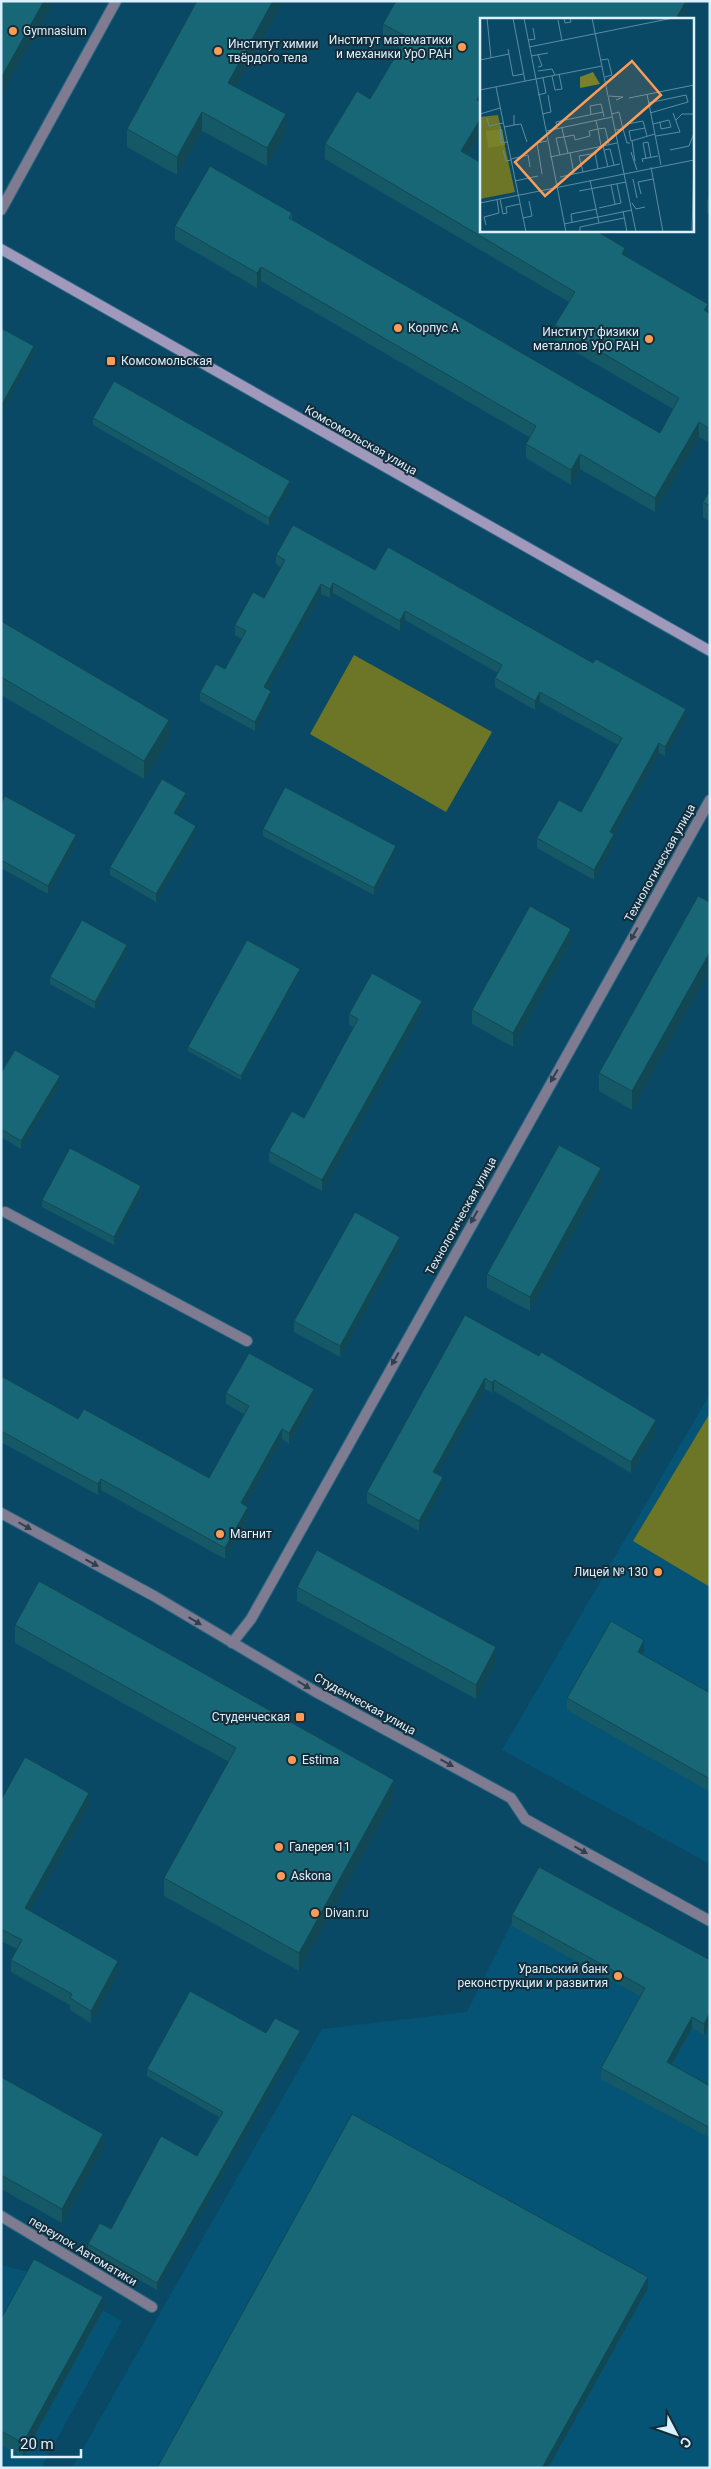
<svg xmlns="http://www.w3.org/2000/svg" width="711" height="2469" font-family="Roboto,sans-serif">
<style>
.built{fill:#055475}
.green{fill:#6d7526}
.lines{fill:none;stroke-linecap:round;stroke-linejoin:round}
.minor-casing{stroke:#2f6781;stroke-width:12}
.tertiary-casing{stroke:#2f6781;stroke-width:12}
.secondary-casing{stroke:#2f6781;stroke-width:12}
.minor{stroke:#7f7b91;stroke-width:10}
.tertiary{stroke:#7f7b91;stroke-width:10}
.secondary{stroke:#a199bc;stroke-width:10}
.wall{fill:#155966}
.shaded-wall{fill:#114853}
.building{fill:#186777;stroke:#114853}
.oneway{fill:#30404f}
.poi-dot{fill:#fd9c56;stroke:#152c39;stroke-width:2}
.labels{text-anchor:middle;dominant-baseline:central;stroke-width:4;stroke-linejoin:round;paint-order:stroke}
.poi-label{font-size:12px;fill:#daf0fe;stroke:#152c39;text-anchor:start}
.street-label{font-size:12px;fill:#daf0fe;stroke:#152c39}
.inset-road{fill:none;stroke:#5d8ca2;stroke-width:1}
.view{fill:#fd9c56;fill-opacity:0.15;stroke:#fd9c56;stroke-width:2.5}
.inset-edge{fill:none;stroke:#daf0fe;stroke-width:2.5}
</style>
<rect width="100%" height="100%" fill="#094965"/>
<path class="built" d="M710 1394V1864L502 1750Z
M537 1873 710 1967V2468H72L322 2029 467 2012Z
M1 2265 34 2273 122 2321 41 2468H1Z"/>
<path class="green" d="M354 655 492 732 446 812 310 734Z
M710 1413V1587L633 1541Z"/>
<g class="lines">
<g class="minor-casing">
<path id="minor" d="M5 1212 247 1341
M1 1513 154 1596 316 1692 511 1798 525 1819 710 1921
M232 1643 251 1619 710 800
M1 2216 152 2307"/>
</g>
<g class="tertiary-casing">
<path id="tertiary" d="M1 210 116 1"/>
</g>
<g class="secondary-casing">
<path id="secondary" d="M1 249 710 651"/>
</g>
<use href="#minor" class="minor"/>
<use href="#tertiary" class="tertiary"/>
<use href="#secondary" class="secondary"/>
</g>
<path class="wall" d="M396 1H686V15L684 19H481V133L468 155 481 163V230H595L625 248V256L708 304V312L710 314V443L699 437 655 512 580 469 571 485 526 458V444L529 437 261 281 257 288 175 240V226L210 166 292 213V220L660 433 673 409 555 340V325L569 302 325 159V144L357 91 370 99 400 48 383 39V24Z
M236 87 286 133 267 166 202 131 177 175 127 147V129Z
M710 195V214L707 213V199Z
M93 418 290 489 269 526 93 425Z
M710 490V521L703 517V502Z
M276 555 375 570 686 719 665 756 659 753 614 834V844L594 880 537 848V838L581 812 618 745 540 702 535 710 495 687V678L498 673 405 620 400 631 333 593 330 598 321 594 268 690 271 701 255 731 200 701V692L225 669 242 639 235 635V625L264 598 281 567 276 564Z
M1 621 169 738 144 779 1 695Z
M186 800 177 815 196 834 156 902 110 875V867Z
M1 803 76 843 48 894 1 868Z
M263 829 396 854 374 895 263 836Z
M710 902 632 1110 599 1091V1073Z
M571 942 513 1047 472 1024V1010Z
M127 952 95 1009 50 984V977Z
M300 973 241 1080 188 1051V1047Z
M422 1012 322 1191 269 1162V1151L304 1118 354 1028 349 1025V1014Z
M1 1073 60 1084 21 1149 1 1137Z
M601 1182 530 1311 487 1288V1274Z
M141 1193 114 1245 42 1207V1200Z
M400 1247 340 1357 294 1332V1321Z
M465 1315 656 1431 631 1473 494 1391 492 1393 485 1389 437 1474 443 1488 419 1531 367 1503V1492Z
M1 1376 78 1419 209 1478 244 1414 226 1404V1393L314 1399 289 1444 282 1439 245 1506 248 1518 225 1559 101 1490 98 1495 1 1442Z
M297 1587 496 1661 476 1699 297 1601Z
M15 1625 394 1798 299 1971 164 1896V1878L229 1762 15 1643Z
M644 1652 643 1655 710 1693V1792L567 1710V1698Z
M1 1800 89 1805 30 1911 118 1973 91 2023 70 2010V2005L11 1972V1960L17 1949 1 1941Z
M512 1915 710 1960 704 2035 692 2028 672 2065 710 2086V2138L601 2079V2068L640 1996 512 1926Z
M266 2033 300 2039 157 2290 88 2251V2244L111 2229 197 2156 219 2117 147 2076V2069Z
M1 2077 103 2148 62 2223 1 2189Z
M103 2310 23 2457 1 2445V2319Z"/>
<path class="shaded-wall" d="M44 1H54L1 95V78Z
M273 1H283L228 101V83Z
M686 1V15L684 19H676Z
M481 92V106L477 100Z
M202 112V131L177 175V157Z
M286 114V133L267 166V148Z
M481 118V133L461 166V151Z
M625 248V262L622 254Z
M261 267V281L257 288V273Z
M708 304V318L704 310Z
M34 346V354L1 413V406Z
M699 422V437L655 512V498Z
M580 454V469L571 485V470Z
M290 481V489L269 526V518Z
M333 583V593L330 598V589Z
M321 584V594L264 697V687Z
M405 611V620L400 631V621Z
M271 691V701L255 731V722Z
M540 692V702L535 710V701Z
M686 709V719L665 756V747Z
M169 720V738L144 779V761Z
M659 743V753L614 834V844L594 880V870L610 832Z
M186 793V800L174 820V813Z
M196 826V834L156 902V894Z
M76 835V843L48 894V886Z
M396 846V854L374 895V888Z
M571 929V942L513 1047V1033Z
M127 945V952L95 1009V1002Z
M710 952V970L632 1110V1091Z
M300 969V973L241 1080V1076Z
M422 1001V1012L322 1191V1180Z
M60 1076V1084L21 1149V1141Z
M601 1168V1182L530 1311V1297Z
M141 1186V1193L114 1245V1237Z
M400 1237V1247L340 1357V1346Z
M485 1378V1389L433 1482V1472Z
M494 1380V1391L492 1393V1383Z
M314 1389V1399L289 1444V1433Z
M656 1420V1431L631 1473V1462Z
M282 1429V1439L241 1514V1503Z
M443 1477V1488L419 1531V1521Z
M101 1479V1490L98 1495V1484Z
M248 1507V1518L225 1559V1548Z
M644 1640V1652L638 1664V1652Z
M496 1647V1661L476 1699V1685Z
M394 1780V1798L299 1971V1953Z
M89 1793V1805L25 1920V1908Z
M118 1961V1973L91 2023V2011Z
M710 2013V2024L704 2035V2024Z
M692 2017V2028L667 2073V2062Z
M300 2031V2039L157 2290V2283Z
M103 2134V2148L62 2223V2209Z
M648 2277V2288L548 2468H542Z
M103 2297V2310L23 2457V2443Z"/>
<path class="building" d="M1 1H44L1 78Z
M197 1H273L228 83 286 114 267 148 202 112 177 157 127 129Z
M396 1H686L676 19H481V92L477 100 481 103V118L461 151 481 163V230H595L625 248 622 254 708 304 704 310 710 314V429L699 422 655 498 580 454 571 470 526 444 536 426 261 267 257 273 175 226 210 166 292 213 289 218 660 433 679 398 555 325 575 292 325 144 357 91 370 99 407 37 383 24Z
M710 195V201L707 199Z
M1 328 34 346 1 406Z
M114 381 290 481 269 518 93 418Z
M710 490V506L703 502Z
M293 525 375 570 388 547 593 663 596 659 686 709 665 747 659 743 610 832 614 834 594 870 537 838 559 800 581 812 622 738 540 692 535 701 495 678 502 665 405 611 400 621 333 583 330 589 321 584 264 687 271 691 255 722 200 692 216 664 225 669 246 631 235 625 253 592 264 598 285 560 276 555Z
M1 621 169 720 144 761 1 677Z
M162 779 186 793 174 813 196 826 156 894 110 867Z
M285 787 396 846 374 888 263 829Z
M5 796 76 835 48 886 1 860V803Z
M698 896 710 902V952L632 1091 599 1073Z
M530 906 571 929 513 1033 472 1010Z
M82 920 127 945 95 1002 50 977Z
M247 940 300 969 241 1076 188 1047Z
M372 973 422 1001 322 1180 269 1151 292 1111 304 1118 358 1019 349 1014Z
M15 1050 60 1076 21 1141 1 1129V1073Z
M559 1145 601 1168 530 1297 487 1274Z
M70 1148 141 1186 114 1237 42 1200Z
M355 1212 400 1237 340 1346 294 1321Z
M465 1315 539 1356 541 1352 656 1420 631 1462 494 1380 492 1383 485 1378 433 1472 443 1477 419 1521 367 1492Z
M249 1353 314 1389 289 1433 282 1429 241 1503 248 1507 225 1548 101 1479 98 1484 1 1431V1376L78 1419 84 1409 209 1478 249 1406 226 1393Z
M317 1550 496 1647 476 1685 297 1587Z
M39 1581 394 1780 299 1953 164 1878 236 1748 15 1625Z
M611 1621 644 1640 638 1652 710 1693V1779L567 1698Z
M25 1757 89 1793 25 1908 118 1961 91 2011 70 1998 72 1994 11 1960 22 1940 1 1929V1800Z
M539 1867 710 1960V2013L704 2024 692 2017 667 2062 710 2086V2128L601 2068 645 1988 512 1915Z
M190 1991 266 2033 275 2018 300 2031 157 2283 88 2244 100 2223 111 2229 161 2136 197 2156 223 2112 147 2069Z
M1 2077 103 2134 62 2209 1 2175Z
M352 2114 648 2277 542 2468H157Z
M34 2259 103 2297 23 2443 1 2431V2319Z"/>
<defs><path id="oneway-solid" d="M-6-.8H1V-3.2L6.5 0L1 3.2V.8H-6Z" transform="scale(1.25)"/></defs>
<g class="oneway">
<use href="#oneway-solid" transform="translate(634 934) rotate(119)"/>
<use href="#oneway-solid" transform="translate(554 1076) rotate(120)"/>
<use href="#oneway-solid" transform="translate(474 1217) rotate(119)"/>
<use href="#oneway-solid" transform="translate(395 1359) rotate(119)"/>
<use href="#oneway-solid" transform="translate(25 1526) rotate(30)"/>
<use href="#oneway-solid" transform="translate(92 1563) rotate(28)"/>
<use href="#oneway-solid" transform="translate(195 1621) rotate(31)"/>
<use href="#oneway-solid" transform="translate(304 1685) rotate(32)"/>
<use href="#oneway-solid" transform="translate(447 1763) rotate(29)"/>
<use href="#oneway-solid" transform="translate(581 1850) rotate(29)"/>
</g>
<g class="poi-dot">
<circle cx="13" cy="31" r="5"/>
<circle cx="462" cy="47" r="5"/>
<circle cx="218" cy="51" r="5"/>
<circle cx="398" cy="328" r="5"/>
<circle cx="649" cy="339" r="5"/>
<rect x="106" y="356" width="10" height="10" rx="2.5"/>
<circle cx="220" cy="1534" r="5"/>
<circle cx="658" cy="1572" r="5"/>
<rect x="295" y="1712" width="10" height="10" rx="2.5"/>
<circle cx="292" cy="1760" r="5"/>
<circle cx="279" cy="1847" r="5"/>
<circle cx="281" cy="1876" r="5"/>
<circle cx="315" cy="1913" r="5"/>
<circle cx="618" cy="1976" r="5"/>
</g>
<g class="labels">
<g class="poi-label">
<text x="23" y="31">Gymnasium</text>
<text x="452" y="40" text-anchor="end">Институт математики<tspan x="452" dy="14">и механики УрО РАН</tspan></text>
<text x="228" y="44">Институт химии<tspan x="228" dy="14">твёрдого тела</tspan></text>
<text x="408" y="328">Корпус А</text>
<text x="639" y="332" text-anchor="end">Институт физики<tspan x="639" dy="14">металлов УрО РАН</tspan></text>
<text x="121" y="361">Комсомольская</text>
<text x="230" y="1534">Магнит</text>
<text x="648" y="1572" text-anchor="end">Лицей № 130</text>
<text x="290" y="1717" text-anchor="end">Студенческая</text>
<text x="302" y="1760">Estima</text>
<text x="289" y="1847">Галерея 11</text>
<text x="291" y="1876">Askona</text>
<text x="325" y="1913">Divan.ru</text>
<text x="608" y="1969" text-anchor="end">Уральский банк<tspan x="608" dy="14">реконструкции и развития</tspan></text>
</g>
<g class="street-label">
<text transform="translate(361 440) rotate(30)">Комсомольская улица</text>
<text transform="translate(660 863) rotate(-61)">Технологическая улица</text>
<text transform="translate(461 1216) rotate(-61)">Технологическая улица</text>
<text transform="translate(365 1704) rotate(29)">Студенческая улица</text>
<text transform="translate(83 2251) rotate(31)">переулок Автоматики</text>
</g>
</g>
<g transform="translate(480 18)">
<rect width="214" height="214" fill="#094965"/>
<path d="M18 97 35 174 0 181V99Z" fill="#6d7526"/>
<path d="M113 54 120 66 100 70V59ZM22 111 25 127 8 130 6 113Z" fill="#79812a"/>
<path class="inset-road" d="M7 0 11 40M33 0 45 63M44 0 86 214M84 0 85 5 91 4 90 0M112 0 156 214M78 2 82 23M48 22 55 21 53 10M49 29 193 0M28 31 33 58 43 56M58 37 62 48 58 49M51 38 68 35M0 42 29 36M121 42 128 41 132 57 125 59M58 53 72 51 75 57M72 58 75 72 82 71 79 56M16 69 46 214M0 72 122 48M167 76 181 147M58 77 66 75 63 60M129 78 143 79 136 82M149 80 214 67M168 85 206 77 208 84 170 95M0 96 20 90M62 96 71 94 68 77M111 96 110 88 121 86 123 94M132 96 139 94 143 111 135 112M7 100 9 108 23 105M196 102 202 96H214M116 103 118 111 125 110 129 126M180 104 181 111 191 109 189 102M147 106 163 103 167 118M173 106 189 102M34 107 41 106 47 124M20 108 21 125 27 124M24 109 34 107V97M165 110 149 113 151 123 175 116M77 111 76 104 123 94 124 99M143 111 147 125H150M66 113 132 99M176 118 200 114 193 95M152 123 155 143M123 128 128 149M23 132 26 143 31 142M124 132 130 131 134 147M190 132 209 128 214 115M151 134 157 152M88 135 84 119 94 117 95 122 110 118 109 113 118 111 121 128M90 135 94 156M115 135 118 151M59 137 57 125 67 123M59 137 62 156M80 137 76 120 84 119 82 110M70 139 137 125M31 141 48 137 50 149M166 141 163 125 168 124 171 140M163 144 162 141 178 138M171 149 183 214M103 154 99 138 117 135M80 159 140 146M153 161 157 180M110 162 119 205 144 200M35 163 58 158M131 167 135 186M99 173 146 164M161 176 158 164 173 161M20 181 23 196 27 195 26 189 40 186M0 185 214 142M152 185 156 191 165 189M119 190 141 185 137 166M143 193 147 214M43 200 52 198 49 183M92 204 91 196 117 191M84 206 152 192M6 207 4 199 19 195 17 181M100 214V209L119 205M212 214 214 143"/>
<path class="view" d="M152 43 181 77 65 178 35 144Z"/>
<rect width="214" height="214" class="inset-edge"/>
</g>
<rect width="711" height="2469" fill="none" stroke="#daf0fe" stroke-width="5"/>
<g transform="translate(676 2434) rotate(131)" stroke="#152c39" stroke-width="4" paint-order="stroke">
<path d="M0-4L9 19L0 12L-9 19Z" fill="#daf0fe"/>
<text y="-8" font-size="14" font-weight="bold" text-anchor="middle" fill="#daf0fe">С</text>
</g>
<path d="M12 2449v8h69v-8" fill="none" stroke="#daf0fe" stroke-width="2.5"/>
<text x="20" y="2449" font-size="15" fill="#daf0fe" stroke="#152c39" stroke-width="4" paint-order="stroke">20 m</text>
</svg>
